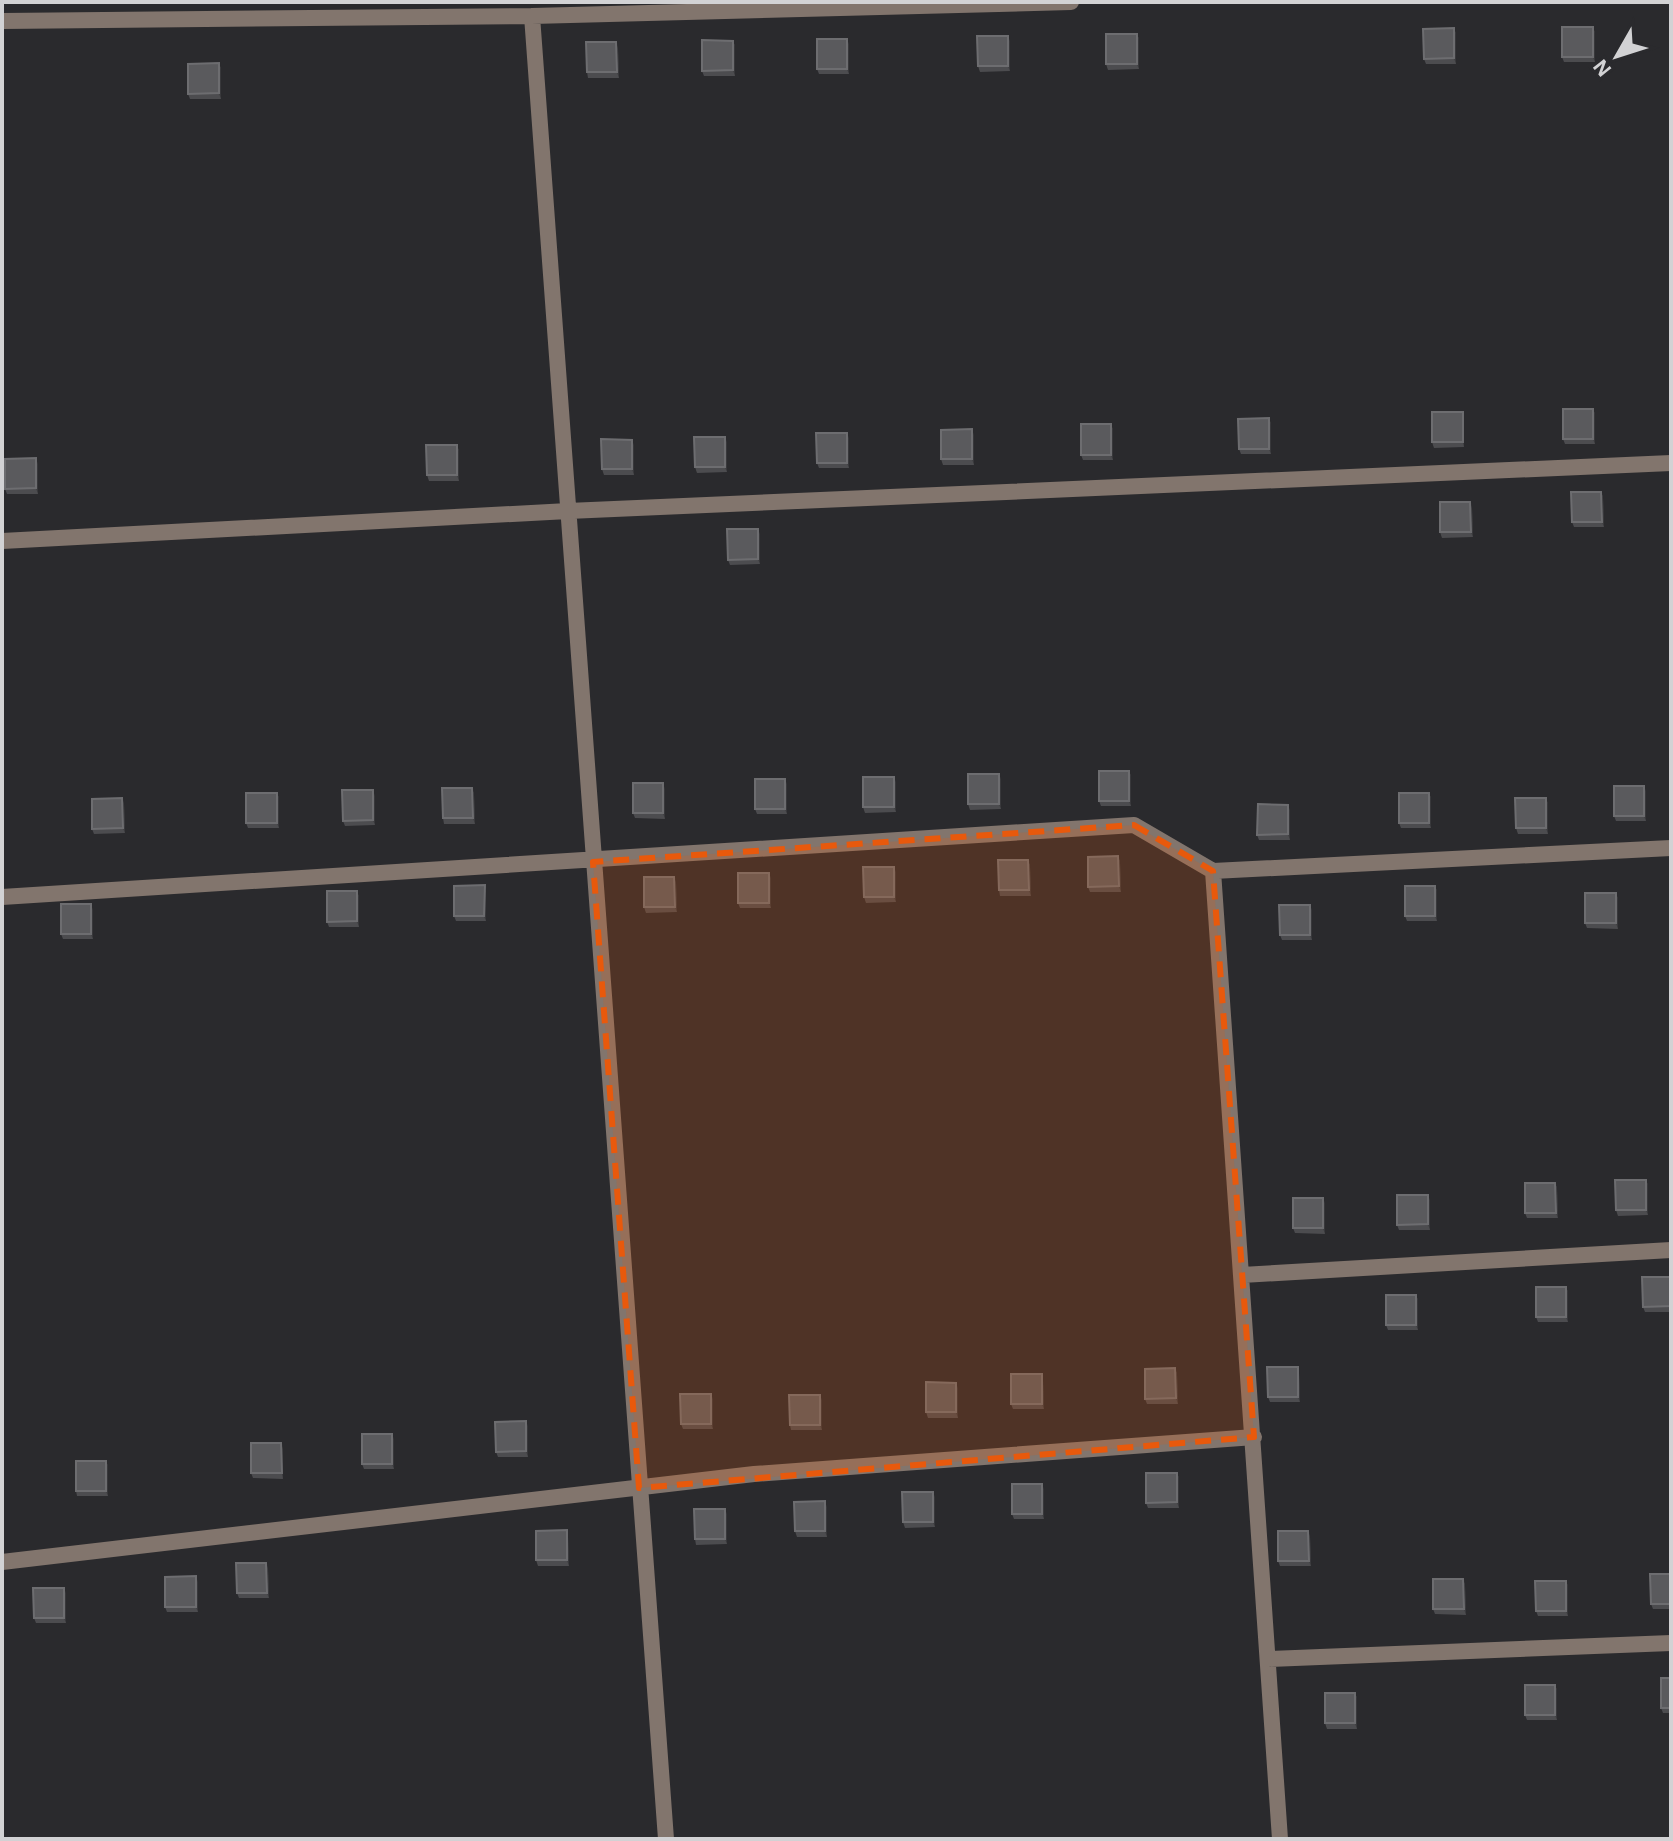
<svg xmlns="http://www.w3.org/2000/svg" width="1673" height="1841" font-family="'Alegreya Sans',sans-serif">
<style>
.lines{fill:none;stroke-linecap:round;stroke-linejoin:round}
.street{stroke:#82756d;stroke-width:16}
.wall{fill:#4c4c4f}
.shaded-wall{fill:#38383b}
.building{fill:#5a5a5d;stroke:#6d6d70;stroke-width:2}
.marked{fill:#e8590c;fill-opacity:0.2;stroke:#e8590c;stroke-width:6;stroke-dasharray:16 10;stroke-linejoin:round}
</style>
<rect width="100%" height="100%" fill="#2a2a2d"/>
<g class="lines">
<path class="street" d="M532 16 666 1839
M2 21 532 16 1071 2
M2 541 568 511 1671 463
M1213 871 1280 1839
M2 897 1134 825 1213 871 1671 848
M1242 1275 1671 1250
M2 1562 754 1474 1254 1437
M1268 1659 1671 1643"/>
</g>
<path class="wall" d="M1593 27 1595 33V62H1564L1562 57Z
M1454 28 1456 34V64H1426L1424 59Z
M1137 34 1139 39V69L1108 70 1106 64Z
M733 41 735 46V76H704L702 71Z
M1010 41V71L980 72 978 66Z
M849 44V74H819L817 69Z
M618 48 619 78H588L587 72Z
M219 63 221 69V99H190L188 94Z
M1593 409 1595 414V444H1565L1563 439Z
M1269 418 1271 424V454H1241L1239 449Z
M1464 418V447L1434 448 1432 442Z
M1111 424 1113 430V460H1083L1081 455Z
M974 435V465H943L941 459Z
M849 438V468H819L817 463Z
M727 442V472L697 473 695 467Z
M457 445 459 451V481H429L427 475Z
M634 445V475H604L602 469Z
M38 464V494H7L5 489Z
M1601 492 1603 497 1604 527H1574L1572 522Z
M1472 508 1473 537 1442 538 1440 532Z
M760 534V564L730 565 728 560Z
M1129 771 1131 776V806H1101L1099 801Z
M1001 779V809L970 810 968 804Z
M896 782V812L865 813 863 807Z
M787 784V814H757L755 809Z
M472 788 474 794 475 824H444L443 818Z
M665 789V819L635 818 633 813Z
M1646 791V821H1616L1614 816Z
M277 793 279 798V828H248L246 823Z
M1429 793 1431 798V828H1401L1399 823Z
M375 796V825L345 826 343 821Z
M1546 798 1548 804V834H1518L1516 828Z
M124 803 125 833 94 834 92 829Z
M1290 810V840H1259L1257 835Z
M1118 856 1120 862 1121 892H1090L1088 887Z
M1028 860 1030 866 1031 896H1000L999 890Z
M896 872V902L866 903 864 897Z
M771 878V908H740L738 903Z
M676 882 677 912 646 913 644 907Z
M1435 886 1437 891V921H1407L1405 916Z
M357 891 359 897V927H329L327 922Z
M486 891V921H456L454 916Z
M1616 893 1618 899V929L1587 928 1585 923Z
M93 910V939H63L61 934Z
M1312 910V940H1282L1280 935Z
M1646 1180 1648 1185V1215L1618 1216 1616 1210Z
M1555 1183 1557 1188 1558 1218H1527L1525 1213Z
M1430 1200V1230H1399L1397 1225Z
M1325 1203V1234L1295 1233 1293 1228Z
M1671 1277V1312H1645L1643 1307Z
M1566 1287 1568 1292V1322H1538L1536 1317Z
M1416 1295 1418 1300V1330H1388L1386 1325Z
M1175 1368 1177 1374 1178 1404H1147L1145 1399Z
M1299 1372 1300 1402H1270L1268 1397Z
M1043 1380 1044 1409H1013L1011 1404Z
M958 1388V1418H928L926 1412Z
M713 1399V1429H683L681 1424Z
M822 1400V1430H791L790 1425Z
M528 1426V1457H498L496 1452Z
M394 1439V1469H364L362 1464Z
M283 1449V1479L253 1478 251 1473Z
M106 1461 108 1466V1496H77L76 1491Z
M1177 1473 1179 1478V1508H1148L1146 1503Z
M1044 1489V1519H1014L1012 1514Z
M935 1497V1527L905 1528 903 1522Z
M827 1507V1537H797L795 1531Z
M727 1514V1544L696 1545 695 1539Z
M567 1530 568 1536 569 1566H538L536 1560Z
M1310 1536 1311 1566H1280L1278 1561Z
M268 1568 269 1598H239L237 1593Z
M1671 1574V1609H1653L1651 1604Z
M1463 1579 1465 1585 1466 1615 1435 1614 1433 1609Z
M1566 1581 1568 1586V1616H1538L1536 1611Z
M198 1582V1612H167L165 1607Z
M66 1593V1623H36L34 1618Z
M1671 1678V1713H1663L1661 1708Z
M1555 1685 1557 1690V1720H1527L1525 1715Z
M1355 1693 1357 1698V1729H1327L1325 1723Z"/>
<path class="shaded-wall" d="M1593 27 1595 33V62L1593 57Z
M1454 28 1456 34V64L1454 58Z
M1137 34 1139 39V69L1137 64Z
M1008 36 1010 41V71L1008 66Z
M847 39 849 44V74L847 69Z
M733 41 735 46V76L733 70Z
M616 42 618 48 619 78 617 72Z
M219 63 221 69V99L219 93Z
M1593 409 1595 414V444L1593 439Z
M1463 412 1464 418V447L1463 442Z
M1269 418 1271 424V454L1269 449Z
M1111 424 1113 430V460L1111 455Z
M972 429 974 435V465L972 459Z
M847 433 849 438V468L847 463Z
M725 437 727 442V472L725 467Z
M632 440 634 445V475L632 469Z
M457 445 459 451V481L457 475Z
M36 458 38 464V494L36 488Z
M1601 492 1603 497 1604 527 1602 522Z
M1470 502 1472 508 1473 537 1471 532Z
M758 529 760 534V564L758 559Z
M1129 771 1131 776V806L1129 801Z
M999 774 1001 779V809L999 804Z
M894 777 896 782V812L894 807Z
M785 779 787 784V814L785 809Z
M663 783 665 789V819L663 813Z
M1644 786 1646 791V821L1644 816Z
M472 788 474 794 475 824 473 818Z
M373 790 375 796V825L373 820Z
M277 793 279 798V828L277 823Z
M1429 793 1431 798V828L1429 823Z
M122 798 124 803 125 833 123 828Z
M1546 798 1548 804V834L1546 828Z
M1288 805 1290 810V840L1288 834Z
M1118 856 1120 862 1121 892 1119 886Z
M1028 860 1030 866 1031 896 1029 890Z
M894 867 896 872V902L894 897Z
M769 873 771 878V908L769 903Z
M674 877 676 882 677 912 675 907Z
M485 885 486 891V921L484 916Z
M1435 886 1437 891V921L1435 916Z
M357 891 359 897V927L357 921Z
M1616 893 1618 899V929L1616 923Z
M91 904 93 910V939L91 934Z
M1310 905 1312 910V940L1310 935Z
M1646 1180 1648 1185V1215L1646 1210Z
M1555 1183 1557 1188 1558 1218 1556 1213Z
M1428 1195 1430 1200V1230L1428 1224Z
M1323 1198 1325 1203V1234L1323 1228Z
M1566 1287 1568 1292V1322L1566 1317Z
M1416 1295 1418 1300V1330L1416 1325Z
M1298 1367 1299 1372 1300 1402 1298 1397Z
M1175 1368 1177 1374 1178 1404 1176 1398Z
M1042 1374 1043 1380 1044 1409 1042 1404Z
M956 1383 958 1388V1418L956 1412Z
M711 1394 713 1399V1429L711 1424Z
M820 1395 822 1400V1430L820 1425Z
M526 1421 528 1426V1457L526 1451Z
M392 1434 394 1439V1469L392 1464Z
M281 1443 283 1449V1479L282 1473Z
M106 1461 108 1466V1496L106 1491Z
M1177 1473 1179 1478V1508L1177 1502Z
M1042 1484 1044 1489V1519L1042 1514Z
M933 1492 935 1497V1527L933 1522Z
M825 1501 827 1507V1537L825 1531Z
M725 1509 727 1514V1544L725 1539Z
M567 1530 568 1536 569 1566 567 1560Z
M1308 1531 1310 1536 1311 1566 1309 1561Z
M266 1563 268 1568 269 1598 267 1593Z
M196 1576 198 1582V1612L196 1607Z
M1463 1579 1465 1585 1466 1615 1464 1609Z
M1566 1581 1568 1586V1616L1566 1611Z
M64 1588 66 1593V1623L64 1618Z
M1555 1685 1557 1690V1720L1555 1715Z
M1355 1693 1357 1698V1729L1355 1723Z"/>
<path class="building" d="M1562 27H1593V57H1562Z
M1454 28V58L1424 59 1423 29Z
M1106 34H1137V64H1106Z
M977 36H1008V66H978Z
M817 39H847V69H817Z
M702 40 733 41V70L702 71Z
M586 42H616L617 72H587Z
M219 63V93L188 94V64Z
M1563 409H1593V439H1563Z
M1432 412H1463V442H1432Z
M1269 418V449H1239L1238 419Z
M1081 424H1111V455H1081Z
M972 429V459H941V430Z
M816 433H847V463H817Z
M694 437H725V467H695Z
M601 439 632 440V469H602Z
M426 445H457V475H427Z
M36 458V488L5 489V459Z
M1571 492H1601L1602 522H1572Z
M1440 502H1470L1471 532H1440Z
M727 529H758V559L728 560Z
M1099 771H1129V801H1099Z
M968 774H999V804H968Z
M863 777H894V807H863Z
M755 779H785V809H755Z
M633 783H663V813H633Z
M1614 786H1644V816H1614Z
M442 788H472L473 818H443Z
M342 790H373V820L343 821Z
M246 793H277V823H246Z
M1399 793H1429V823H1399Z
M122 798 123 828 92 829V799Z
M1515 798H1546V828H1516Z
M1258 804 1288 805V834L1257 835Z
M1118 856 1119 886 1088 887V857Z
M998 860H1028L1029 890H999Z
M863 867H894V897H864Z
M738 873H769V903H738Z
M644 877H674L675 907H644Z
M485 885 484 916H454V886Z
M1405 886H1435V916H1405Z
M327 891H357V921L327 922Z
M1585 893H1616V923H1585Z
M61 904H91V934H61Z
M1279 905H1310V935H1280Z
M1615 1180H1646V1210H1616Z
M1525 1183H1555L1556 1213H1525Z
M1397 1195H1428V1224L1397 1225Z
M1293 1198H1323V1228H1293Z
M1642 1277H1671V1306L1643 1307Z
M1536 1287H1566V1317H1536Z
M1386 1295H1416V1325H1386Z
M1267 1367H1298V1397H1268Z
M1175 1368 1176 1398 1145 1399V1369Z
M1011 1374H1042V1404H1011Z
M926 1382 956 1383V1412H926Z
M680 1394H711V1424H681Z
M789 1395H820V1425H790Z
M526 1421V1451L496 1452 495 1422Z
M362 1434H392V1464H362Z
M251 1443H281L282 1473H251Z
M76 1461H106V1491H76Z
M1146 1473H1177V1502L1146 1503Z
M1012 1484H1042V1514H1012Z
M902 1492H933V1522H903Z
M825 1501V1531H795L794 1502Z
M694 1509H725V1539H695Z
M567 1530V1560H536V1531Z
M1278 1531H1308L1309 1561H1278Z
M236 1563H266L267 1593H237Z
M1650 1574H1671V1604H1651Z
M196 1576V1607H165V1577Z
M1433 1579H1463L1464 1609H1433Z
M1535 1581H1566V1611H1536Z
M33 1588H64V1618H34Z
M1661 1678H1671V1708H1661Z
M1525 1685H1555V1715H1525Z
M1325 1693H1355V1723H1325Z"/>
<path class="marked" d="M1134 825 1213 871 1254 1437 639 1488 593 862Z"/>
<rect width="1673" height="1841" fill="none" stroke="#d2d2d4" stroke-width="8"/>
<g transform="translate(1617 56) rotate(231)" stroke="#2a2a2d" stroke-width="6" paint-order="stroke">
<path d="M0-6L14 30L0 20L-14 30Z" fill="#d2d2d4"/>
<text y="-12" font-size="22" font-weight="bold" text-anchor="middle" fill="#d2d2d4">N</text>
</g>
</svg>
